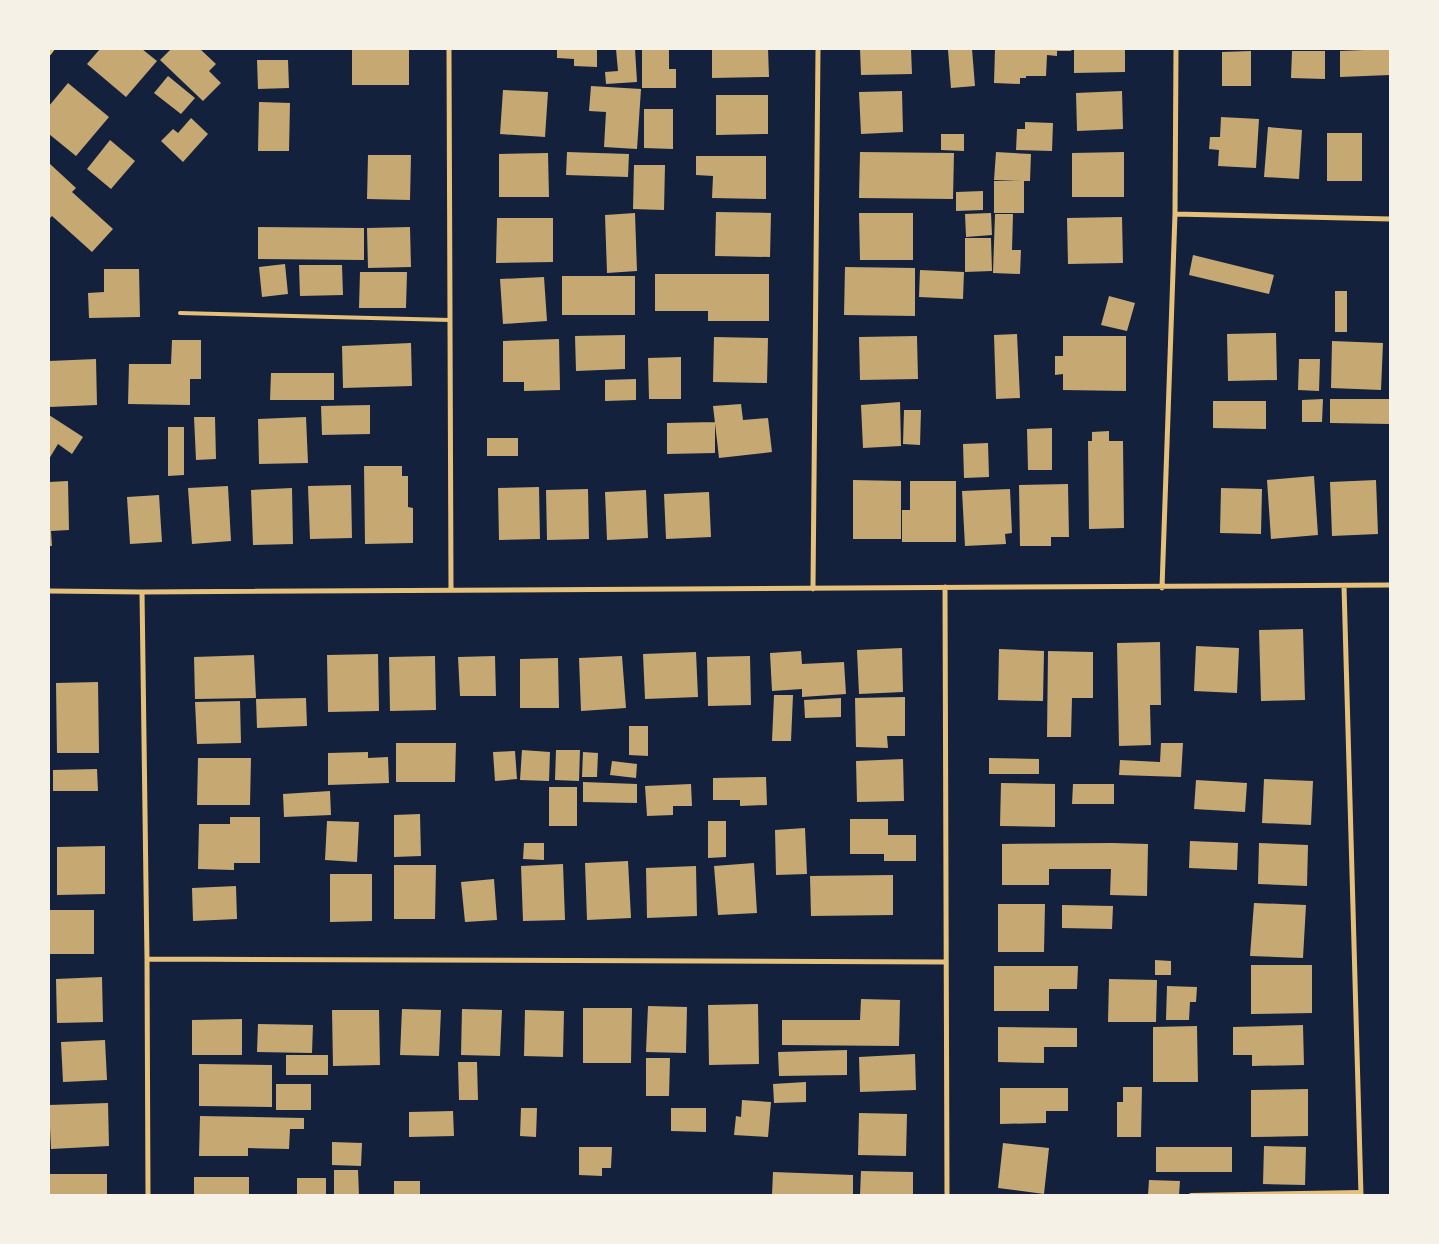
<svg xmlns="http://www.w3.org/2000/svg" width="1439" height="1244" font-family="'DM Sans',sans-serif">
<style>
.building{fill:#c6a872}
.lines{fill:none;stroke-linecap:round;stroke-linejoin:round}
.service{stroke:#e5c07b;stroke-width:4}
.minor{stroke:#e5c07b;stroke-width:5}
</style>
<rect width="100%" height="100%" fill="#14213d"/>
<path class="building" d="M100 49H142L157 61 126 97 87 64Z
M171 49H200L216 64 209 71 221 83 203 101 160 60Z
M352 49H409V85H352Z
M557 49H597V67L574 66V59L557 58Z
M616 49H635L637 82 606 84 605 72 618 71Z
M712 49H768L769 77 712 78Z
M860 49H911L912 74 861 75Z
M972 49 975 86 951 88 948 50Z
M995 49H1072L1071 51H1057V56L1047 55 1046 76H1026V78H1020V84L994 83Z
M1074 49H1125V72L1074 73Z
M1389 49 1390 75 1340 77V51Z
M642 50H669V69H676V88H642Z
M1251 51V86H1222V52Z
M1292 51H1325V79L1291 78Z
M257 60H288L289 88 258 89Z
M168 76 195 98 181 114 154 93Z
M68 83 109 117 76 156 49 134V106Z
M591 86 641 89 637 149 604 147 606 112 589 111Z
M503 90 548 92 545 137 500 134Z
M902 91 903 132 861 134 859 92Z
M1122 91 1123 129 1077 131 1076 93Z
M716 95H768V134L716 135Z
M259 102 290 103 289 151H258Z
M644 109H673V149L644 148Z
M1221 117 1259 119 1256 168 1218 166 1219 150 1209 149 1210 137H1220Z
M191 118 208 134 183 162 161 141 173 129 178 133Z
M1025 122 1053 123 1052 151 1016 150 1017 129H1025Z
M1268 127 1302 130 1299 179 1264 177Z
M1327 133H1362V181H1327Z
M941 134H964V151L941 150Z
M110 140 135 161 111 189 87 169Z
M567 152 629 154 628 177 566 175Z
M860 152 954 153 953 199 859 198Z
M996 152 1031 154 1030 181H1024V213H994V181H1021L994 180Z
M1124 152V197H1072V153Z
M548 153 549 197H499V154Z
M368 155H411L410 200 367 199Z
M696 156H766V199L712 198 713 176 696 175Z
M49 163 76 188 72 192 113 229 92 252 52 216 49 219Z
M634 165H665L664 210 633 209Z
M983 191V210L956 211V192Z
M716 212 771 213 770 257 715 256Z
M635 213 637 271 607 273 605 215Z
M859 213H913V260H860Z
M991 213 992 235 966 237 965 214Z
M995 214H1013L1012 250H1021L1020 274 993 273Z
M1122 217 1123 263 1068 264 1067 218Z
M497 218H553V262L496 263Z
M258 227 364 228V260L258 259Z
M410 227 411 267 368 268 367 228Z
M965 238H991L992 271 965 272Z
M1193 255 1274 275 1269 294 1189 275Z
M285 264 288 294 262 297 259 267Z
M299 265H342L343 295 300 296Z
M845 267 915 268V316L844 315Z
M104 269H139L140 317 89 318 88 293 104 292Z
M920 270 964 272 963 299 919 297Z
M360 272H407L406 308H359Z
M655 274H769V321H708V311H655Z
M562 276H635V315H562Z
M544 277 547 321 503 324 500 279Z
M1335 291H1347V332H1335Z
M1109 296 1135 303 1127 331 1101 325Z
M1276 333 1277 380 1228 381 1227 334Z
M1017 334 1020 398 996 399 994 335Z
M625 335V369L576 371 575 336Z
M917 336 918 379 860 380 859 337Z
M1063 336H1126V391L1063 390V374L1055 375V356H1063Z
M714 337 768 338 767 383 713 382Z
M559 339 560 390 524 391V382H503V341Z
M172 340H201V379H190V405L128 404 129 364H171Z
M1332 341 1383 343 1381 390 1331 388Z
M411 343 412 386 343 388 342 346Z
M681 357V399H649L648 358Z
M96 359 97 405 49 407V361Z
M1299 359H1320L1319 391 1298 390Z
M271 373H334V400H270Z
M636 379V400L605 401V380Z
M1323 399 1322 422H1302V400Z
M1330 399H1390V424L1330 423Z
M1213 401H1266V429L1213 428Z
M900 402 901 446 863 448 861 405Z
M741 404 743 420 768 418 772 452 719 458 713 406Z
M370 405V434L322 435 321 406Z
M904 410H921L920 445 903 444Z
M49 415 83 437 72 454 58 444 49 459Z
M194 417H215L216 459 196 460Z
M306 417 308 463 259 464 258 419Z
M715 422V453L667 454V423Z
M168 427H184V475L168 476Z
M1052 428V470H1028L1027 429Z
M1109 431V441H1123L1124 528 1089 529 1088 441H1092V432Z
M487 438H518V456H487Z
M988 443 989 477 964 478 963 444Z
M364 466H402V476H408V507L413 508V543L365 544Z
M1314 476 1318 535 1271 539 1267 480Z
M853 480 901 481V539H853Z
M1376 480 1378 534 1332 536 1330 482Z
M68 481 69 530 51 531 52 546H49V482Z
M910 481H956V542H902V510H910Z
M1068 484 1069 537H1051V546H1020L1019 485Z
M351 485 352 538 310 539 308 486Z
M228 486 231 541 192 544 188 488Z
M539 487 540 539 499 540 498 488Z
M292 488 293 544 253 545 251 490Z
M1221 488 1262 489 1261 534 1220 533Z
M588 489 589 539 547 540 546 490Z
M1010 489 1012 533 1005 534 1006 544 965 546 962 491Z
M646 490 648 538 607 540 605 492Z
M709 492 711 537 666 539 664 494Z
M159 495 162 542 130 544 127 497Z
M1303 629 1305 700 1261 701 1259 630Z
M1160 642 1161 705H1150L1151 745 1119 746 1117 643Z
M1196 646 1239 648 1237 693 1194 691Z
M902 648 903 692 859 694 857 650Z
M999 649 1044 651 1043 701 998 700Z
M801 651 802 664 844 662 846 694 802 697V689L772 691 770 653Z
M1048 651 1093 652V698H1072L1071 737H1047Z
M696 652 698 697 645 699 643 654Z
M378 654 379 711 328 712 327 655Z
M254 655 256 698 195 699 194 657Z
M435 656 436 710 390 711 389 657Z
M495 656 496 696H460L458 657Z
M622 656 626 708 581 711 579 658Z
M750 656 751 705 708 706 707 657Z
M558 658 559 708H520V659Z
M98 682 99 753H57L56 683Z
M774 695H793L791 741H772Z
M905 697V736H887L888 748 856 747 855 698Z
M306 698 307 726 257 728 256 699Z
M841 698V717L805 718 804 700Z
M240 701 241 743 197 744 195 702Z
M629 726H648V756L629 755Z
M396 743H456L455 782H396Z
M1161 743H1183L1181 777 1119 775 1120 760 1160 762Z
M522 750 550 752 549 781 520 780Z
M556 750H580L579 781 555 780Z
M515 751 517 779 495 781 493 752Z
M368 752V758L388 757 389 783 328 785V753Z
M583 752 598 753 597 777H582Z
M198 758H251L250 805H197Z
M989 758 1039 759V774H989Z
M903 759 904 801 857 802 856 761Z
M612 761 637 764 636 778 610 775Z
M97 769 98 791H53V770Z
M766 777 767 805 740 806V800H713V778Z
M1264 779 1313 781 1311 825 1262 823Z
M1196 780 1247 783 1245 812 1194 809Z
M583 782 637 784V803L583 802Z
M1001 783 1055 784V827L1000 826Z
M691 784 692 806H673V815L647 816 645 786Z
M1073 784H1114V804H1072Z
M549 787H577V826H549Z
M330 791 331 815 284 817 283 794Z
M420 814 421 856 394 857V815Z
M230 817H260V863H234V870L198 869 199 824H230Z
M850 819H888V835H916V861H884V854H850Z
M327 821 359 822 357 862 325 860Z
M708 821H726V857L708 858Z
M805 828 807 874 776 875 775 830Z
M1190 841 1238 843 1237 870 1189 868Z
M524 843H544V860L523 859Z
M1112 843 1148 844 1147 896 1110 895 1111 869H1049V885H1002V844Z
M1259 843 1308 845 1307 886 1258 884Z
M105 846V894L57 895V847Z
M628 861 631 918 587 920 585 863Z
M754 863 757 913 718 915 714 866Z
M563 864 565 920 523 921 521 866Z
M394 865H436L435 919H394Z
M696 866 697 916 647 918 646 868Z
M330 874H372V921L330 922Z
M893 875V915L811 916 810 876Z
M494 879 497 920 465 922 461 882Z
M236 886 237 919 193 921 192 888Z
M1254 903 1306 905 1303 958 1250 956Z
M998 904H1045L1044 952H998Z
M1062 905 1113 906 1112 929 1062 928Z
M49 910H94V954H49Z
M1155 960 1171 961V975H1155Z
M1251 965H1312V1013L1251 1014Z
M994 966H1078L1077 989H1049V1011H994Z
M102 977 103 1022 57 1023 56 979Z
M1109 979 1157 980 1156 1022H1108Z
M1167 986 1197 987 1196 1002H1190L1189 1020H1166Z
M861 999 900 1000 899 1046 782 1045V1020H860Z
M758 1004 759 1064 709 1065 708 1005Z
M648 1006 687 1007 686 1053 646 1052Z
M583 1008H632L631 1063H583Z
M402 1009 441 1010 439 1056 400 1055Z
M462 1009 502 1010 500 1056 461 1055Z
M332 1010H379L380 1065 333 1066Z
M525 1010 564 1011 563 1057 524 1056Z
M242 1019V1055H192V1020Z
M258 1024 313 1025 312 1053 257 1052Z
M1303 1025 1304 1065 1252 1066V1055H1233V1027Z
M1197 1026 1198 1082H1153V1027Z
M998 1027 1077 1028V1047H1044V1063L998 1062Z
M105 1040 107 1080 63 1082 61 1042Z
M847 1050V1075L779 1076 778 1052Z
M915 1054 916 1090 860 1092 859 1057Z
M286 1055H328V1075H286Z
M646 1058H670L669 1096H646Z
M458 1062H477L478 1100H459Z
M199 1064 272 1065V1107L199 1106Z
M806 1082V1102L774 1103 773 1084Z
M276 1084H311V1110H276Z
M1123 1087H1142L1141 1137H1117V1102H1123Z
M1000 1088H1068V1111H1046V1123L1000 1124Z
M1308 1089V1136L1251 1137V1090Z
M742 1100 771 1102 768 1137 734 1135 736 1116 741 1117Z
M108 1103 109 1146 51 1149 49 1105Z
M521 1108H537L536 1137 520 1136Z
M671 1108H706V1132L671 1131Z
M453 1111 454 1136 409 1137V1112Z
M859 1113 907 1114 906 1156 858 1155Z
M200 1116 304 1118V1129H290L289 1149 248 1148V1156H199Z
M332 1142 362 1143 361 1166 332 1165Z
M1003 1143 1049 1148 1044 1194 998 1188Z
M1264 1146 1306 1147 1305 1185 1263 1184Z
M579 1147H612L611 1168H602V1176L579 1175Z
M1156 1147H1232V1172H1156Z
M334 1170H358L359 1195H334Z
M861 1171 913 1172V1195H860Z
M773 1172 853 1175V1195H772Z
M49 1174H107V1195H49Z
M194 1177H249V1195H194Z
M297 1178H326V1195H297Z
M1149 1180 1180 1181 1179 1195H1148Z
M394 1181H420V1195H394Z"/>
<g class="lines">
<path class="service" d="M180 313 450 320
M1191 1195 1361 1192"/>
<path class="minor" d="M449 49 451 589
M49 53 52 49
M1175 214 1390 219
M1344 586 1361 1195
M945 587 947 1195
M1162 588 1175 214 1176 49
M813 589 818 49
M49 591 142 592 1390 585
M142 592 147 959 148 1195
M147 959 946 962"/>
</g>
<rect width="1439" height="1244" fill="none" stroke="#f6f1e7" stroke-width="100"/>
</svg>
